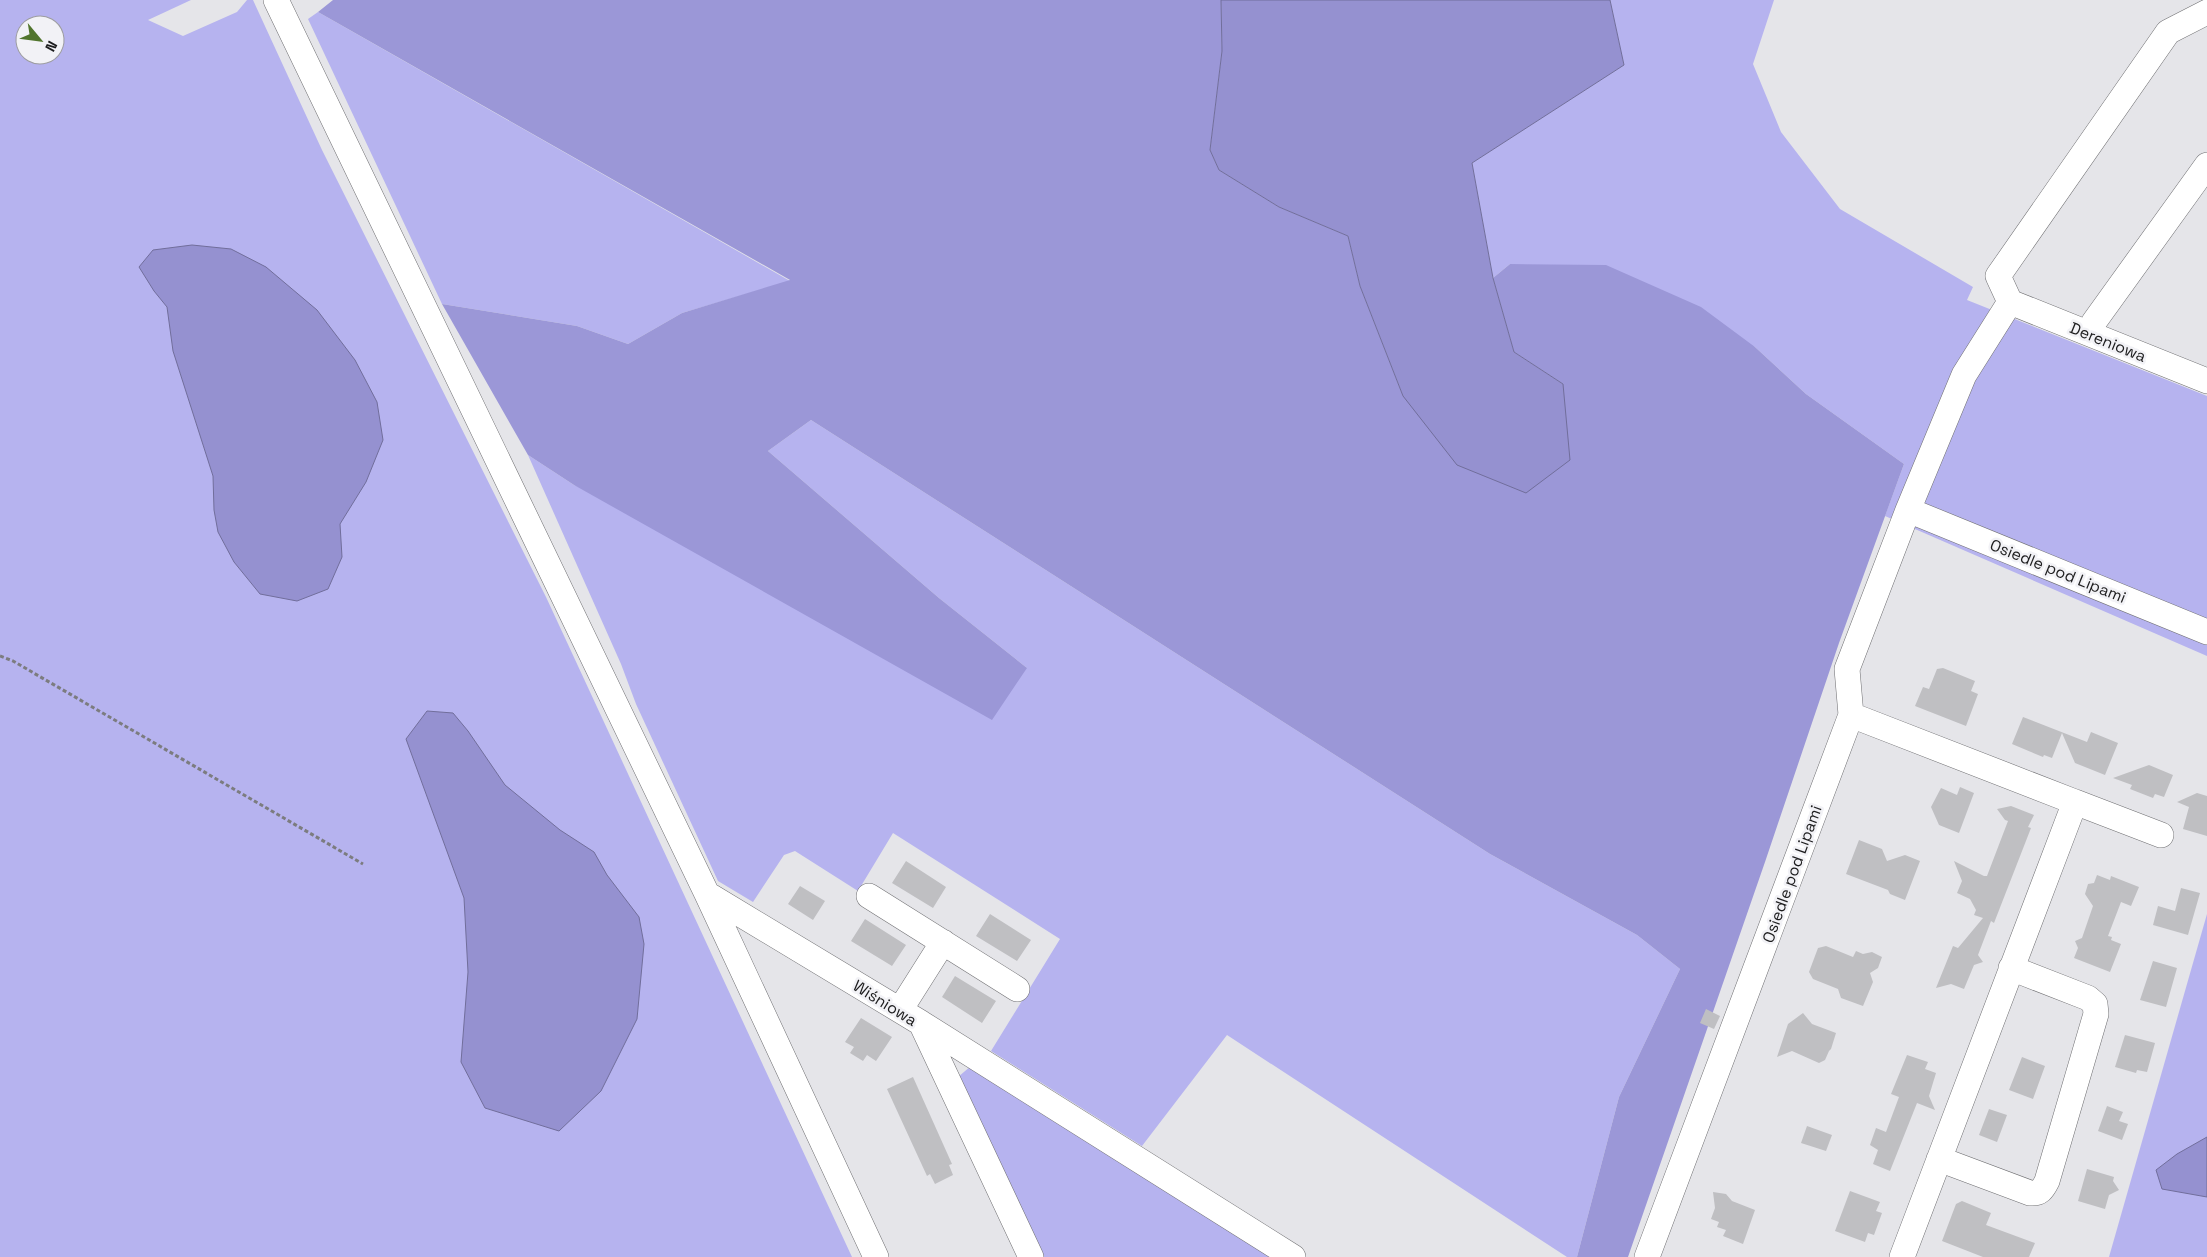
<svg xmlns="http://www.w3.org/2000/svg" width="2207" height="1257" font-family="'Space Grotesk',sans-serif">
<style>
.green{fill:#b6b3ef;fill-rule:evenodd}
.forest{fill:#9b97d7}
.water{fill:#9591d0;stroke:#716e9b}
.building{fill:#bfbfc2}
.lines{fill:none;stroke-linecap:round;stroke-linejoin:round}
.minor-casing{stroke:#707073;stroke-width:26}
.path{stroke:#7c7c7f;stroke-width:3;stroke-dasharray:4 2.5;stroke-linecap:butt}
.minor{stroke:#fff;stroke-width:25}
.labels{text-anchor:middle;dominant-baseline:central;stroke-width:5;stroke-linejoin:round;paint-order:stroke}
.street-label{font-size:16px;fill:#1d1d1e;stroke:#f2f2f6}
</style>
<rect width="100%" height="100%" fill="#e5e5e9"/>
<path class="green" d="M0 0H191L148 20 183 36 237 12 247 0H253L322 150 546 597 852 1257H0ZM25 25H55V55H25Z
M1610 0H1774L1753 64 1781 132 1840 209 1973 287 1967 300 2207 396V656L1885 516 1904 464 1806 394 1755 347 1510 264 1493 278 1472 163 1624 65Z
M318 12 790 281 682 313 628 344 577 326 442 304 308 19Z
M811 420 1490 854 1637 935 1680 969 1619 1097 1577 1257H1567L1227 1035 1142 1146 991 1051 1060 939 893 833 858 891 795 851 784 855 753 902 718 881 636 704 621 664 528 455 574 485 1027 668 939 598 768 451Z
M2207 914V1257H2109Z
M971 1066 1273 1257H1043L958 1077Z"/>
<path class="forest" d="M333 0H1221L1222 51 1210 150 1219 170 1279 207 1348 236 1360 286 1403 396 1563 384 1514 352 1493 278 1510 264 1606 265 1701 307 1755 347 1806 394 1904 464 1839 643 1765 862 1628 1257H1577L1619 1097 1680 969 1637 935 1490 854 811 420 768 451 939 598 1027 668 992 720 574 485 528 455 442 304 577 326 628 344 682 313 790 280 318 12Z"/>
<path class="water" d="M1221 0H1610L1624 65 1472 163 1493 278 1514 352 1563 384 1570 460 1526 493 1457 465 1403 396 1360 286 1348 236 1279 207 1219 170 1210 150 1222 51Z
M192 245 231 249 266 267 317 310 355 360 377 402 383 440 366 482 340 524 342 557 328 589 297 601 260 594 234 562 218 532 214 510 213 476 173 351 167 307 154 291 139 267 153 250Z
M427 711 453 713 468 731 505 785 560 830 594 852 607 875 639 917 644 944 637 1019 601 1091 559 1131 485 1108 461 1062 468 972 464 898 406 739Z
M2207 1137V1197L2162 1189 2156 1170 2177 1154Z"/>
<path class="building" d="M1943 668 1975 681 1971 691 1978 694 1966 726 1915 706 1923 687 1929 689 1937 669Z
M2023 717 2087 742 2091 732 2118 743 2105 775 2075 763 2062 733 2052 758 2044 755 2043 757 2012 744Z
M2149 765 2173 775 2164 797 2155 794 2153 798 2130 789 2132 785 2113 778Z
M1960 787 1974 793 1959 833 1939 825 1931 807 1941 788 1957 795Z
M2197 793 2207 796V836L2183 829 2189 807 2177 802Z
M2011 806 2034 815 2028 827 2031 828 1994 923 1991 921 1978 955 1983 962 1974 965 1964 989 1951 984 1936 988 1953 946 1958 948 1983 918 1974 915 1976 910 1970 899 1957 893 1962 881 1954 861 1984 876H1987L2008 821 2005 820 1997 809Z
M1859 840 1882 849 1887 861 1905 855 1920 861 1905 900 1890 894 1888 890 1846 874Z
M906 861 946 887 933 908 892 883Z
M2097 875 2110 880 2111 876 2139 887 2131 906 2121 902 2108 936 2112 937 2111 940 2121 944 2110 972 2074 958 2078 948 2075 941 2082 938 2093 906 2085 894 2088 884 2094 883Z
M800 886 825 901 813 920 788 904Z
M2181 888 2200 893 2188 935 2153 925 2158 906 2175 911Z
M990 914 1031 940 1017 961 976 936Z
M865 919 906 945 892 966 851 941Z
M1826 946 1853 957 1856 951 1863 954 1872 952 1882 957 1878 968 1870 973 1873 982 1863 1006 1841 998 1838 989 1813 979 1809 972 1818 948Z
M2153 961 2177 968 2166 1007 2140 1000Z
M955 976 996 1001 982 1023 942 997Z
M1706 1009 1720 1016 1714 1029 1700 1023Z
M1803 1013 1812 1024 1836 1033 1831 1049 1829 1051 1825 1060 1819 1063 1792 1051 1777 1057 1788 1024Z
M861 1018 892 1037 876 1061 867 1055 863 1061 850 1053 854 1047 845 1042Z
M2125 1035 2155 1043 2147 1072 2137 1070 2136 1073 2115 1067Z
M1907 1055 1928 1062 1925 1069 1936 1073 1929 1096 1935 1110 1917 1103 1890 1171 1873 1164 1878 1150 1870 1145 1876 1128 1886 1132 1899 1097 1891 1094Z
M2022 1057 2045 1066 2033 1099 2009 1090Z
M913 1077 952 1164 949 1165 953 1175 935 1184 930 1174 927 1176 887 1089Z
M2107 1106 2123 1112 2119 1121 2128 1124 2122 1140 2098 1131Z
M1989 1109 2007 1115 1997 1142 1979 1135Z
M1807 1126 1832 1135 1826 1151 1801 1143Z
M2087 1169 2114 1177 2113 1181 2119 1190 2109 1195 2105 1209 2078 1201Z
M1850 1191 1880 1202 1876 1211 1882 1213 1874 1235 1868 1233 1865 1242 1835 1231Z
M1713 1192 1726 1194 1732 1201 1755 1210 1743 1244 1723 1236 1726 1230 1717 1227 1719 1222 1711 1219 1715 1208Z
M1962 1201 1991 1213 1986 1225 2035 1243 2029 1257H1983L1942 1241 1956 1204Z"/>
<g class="lines">
<g class="minor-casing">
<path id="minor" d="M276 0 707 894 876 1257
M2010 302 1998 276 2168 32 2207 12
M2010 302 2207 381
M2090 334 2094 322 2207 165
M1908 510 2207 632
M1851 715 2075 802 1902 1257
M2075 802 2161 835
M707 894 921 1023 1031 1257
M869 896 1017 989
M900 1010 943 942
M921 1023 1293 1257
M1939 1159 2030 1193C2040 1194 2043 1189 2047 1181L2096 1014 2095 1004 2088 998 2011 968
M1647 1257 1851 715 1847 669 1908 510 1964 375 2010 302"/>
</g>
<path class="path" d="M0 656 13 661 363 864"/>
<use href="#minor" class="minor"/>
</g>
<g class="labels">
<g class="street-label">
<text transform="translate(2108 342) rotate(22)">Dereniowa</text>
<text transform="translate(2058 571) rotate(22)">Osiedle pod Lipami</text>
<text transform="translate(1792 874) rotate(-70)">Osiedle pod Lipami</text>
<text transform="translate(885 1003) rotate(32)">Wiśniowa</text>
</g>
</g>
<g transform="translate(40 40) rotate(119)"><circle r="24" fill="#f2f2f6" stroke="#9d9da0"/>
<path d="M0-4L9 19L0 12L-9 19Z" fill="#51752d"/>
<text y="-8" font-size="14" font-weight="bold" text-anchor="middle" fill="#1d1d1e">N</text>
</g>
</svg>
